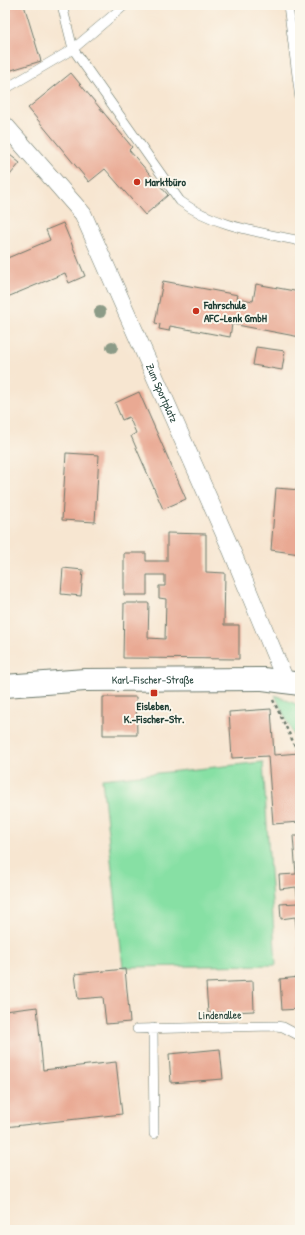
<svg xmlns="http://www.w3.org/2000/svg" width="305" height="1235" font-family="'Patrick Hand',sans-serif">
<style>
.green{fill:#87e0a4;stroke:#538e6c}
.building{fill:#e9a993}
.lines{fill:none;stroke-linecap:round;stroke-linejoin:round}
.lane-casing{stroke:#6b786b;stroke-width:10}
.street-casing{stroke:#6b786b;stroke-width:18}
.secondary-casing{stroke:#6b786b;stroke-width:24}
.path{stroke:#6b786b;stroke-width:2.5;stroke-dasharray:3 3;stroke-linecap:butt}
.lane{stroke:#fff;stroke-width:9}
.street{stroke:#fff;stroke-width:17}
.secondary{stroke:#fff;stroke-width:22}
.tree{fill:#8c9b87}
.poi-dot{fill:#c8321e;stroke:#fbf7ec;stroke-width:1.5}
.labels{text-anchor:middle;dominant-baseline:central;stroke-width:4;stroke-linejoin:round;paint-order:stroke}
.poi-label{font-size:11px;font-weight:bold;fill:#1f3d34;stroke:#fbf7ec;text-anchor:start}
.street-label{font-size:11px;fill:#1f3d34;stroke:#fbf7ec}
</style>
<rect width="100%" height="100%" fill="#fbf7ec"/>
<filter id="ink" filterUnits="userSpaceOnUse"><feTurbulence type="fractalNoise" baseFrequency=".025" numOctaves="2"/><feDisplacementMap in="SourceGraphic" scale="8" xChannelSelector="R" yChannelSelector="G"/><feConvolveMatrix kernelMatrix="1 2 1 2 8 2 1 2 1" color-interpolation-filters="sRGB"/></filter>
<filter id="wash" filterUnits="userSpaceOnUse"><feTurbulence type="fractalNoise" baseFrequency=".012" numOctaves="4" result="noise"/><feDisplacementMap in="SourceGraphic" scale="16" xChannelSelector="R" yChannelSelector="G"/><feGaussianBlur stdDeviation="0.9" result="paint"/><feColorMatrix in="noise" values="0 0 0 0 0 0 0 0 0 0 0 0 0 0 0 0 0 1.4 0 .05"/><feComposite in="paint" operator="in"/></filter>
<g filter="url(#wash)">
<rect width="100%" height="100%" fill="#f7e6d1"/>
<path class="green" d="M275 695 300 706V749Z
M263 762 276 965 123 967 102 779Z"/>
<g id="blocks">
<path class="building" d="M5 5H24L41 61 5 72Z
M71 73 132 147 129 150 168 195 145 215 105 169 89 182 28 108Z
M5 151 20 163 5 181Z
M63 223 85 276 69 283 65 273 5 298V259L50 240 46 230Z
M163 281 238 295 237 298 253 301 256 284 300 292V337L232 324 230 337 170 326 169 331 159 329 160 324 155 323Z
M256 347 285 351 282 370 253 365Z
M139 392 186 499 163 509 131 436 136 433 129 417 122 420 115 403Z
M66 453 99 455 95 522 62 520Z
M276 488 300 490V554L271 550Z
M167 533 206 534V572L225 573 224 625H239V659L123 658 124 603H149L148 638 165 639 166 599 159 598V586H165V575H147V595H124V553H146V561H167Z
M63 568 83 570 81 596 61 594Z
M103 697H136L137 735H103Z
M271 709 274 755 299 753 300 822 273 824 268 756 232 758 229 712Z
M293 836H300V961L295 917 281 919 280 904 298 903 296 887 280 889 279 875 296 874Z
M125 969 130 1022 106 1024 103 997 78 999 75 974Z
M300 977V1009L282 1010 280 979Z
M253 981 254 1011 208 1013 206 983Z
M37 1007 43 1070 116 1062 122 1114 5 1127V1011Z
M220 1049 223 1079 171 1083 169 1054Z"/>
</g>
</g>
<g filter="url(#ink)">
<use href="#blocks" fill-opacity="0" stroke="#6b786b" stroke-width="1"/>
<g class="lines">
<g class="lane-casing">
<path id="lane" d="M62 5 73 49 180 201C214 226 259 232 300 241
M288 5 300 99
M5 89 73 49 125 5
M153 1028 154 1134
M137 1029 276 1026 283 1027 300 1036"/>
</g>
<g class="street-casing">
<g id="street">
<path id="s1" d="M5 125 83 214 231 549 286 682"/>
</g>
</g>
<g class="secondary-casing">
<g id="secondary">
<path id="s2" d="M5 686 85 680 263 679 300 684"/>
</g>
</g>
<path class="path" d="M273 700 300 756"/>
<use href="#lane" class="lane"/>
<use href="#street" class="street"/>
<use href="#secondary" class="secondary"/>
</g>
<g class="tree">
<circle cx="100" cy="312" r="6"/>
<circle cx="112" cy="347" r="6"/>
</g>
</g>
<g class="poi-dot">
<circle cx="137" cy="182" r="4"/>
<circle cx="196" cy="311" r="4"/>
<rect x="150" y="689" width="8" height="8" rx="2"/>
</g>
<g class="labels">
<g class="poi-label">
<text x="145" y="182">Marktbüro</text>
<text x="204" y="305">Fahrschule<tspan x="204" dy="13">AFC-Lenk GmbH</tspan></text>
<text x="154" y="706" text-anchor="middle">Eisleben,<tspan x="154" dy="13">K.-Fischer-Str.</tspan></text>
</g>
<g class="street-label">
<text stroke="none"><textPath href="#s1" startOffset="314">Zum Sportplatz</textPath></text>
<text stroke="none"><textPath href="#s2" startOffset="148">Karl-Fischer-Straße</textPath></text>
<text transform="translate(220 1015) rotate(-1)">Lindenallee</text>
</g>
</g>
<rect width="305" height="1235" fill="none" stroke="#fbf7ec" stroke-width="20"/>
</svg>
